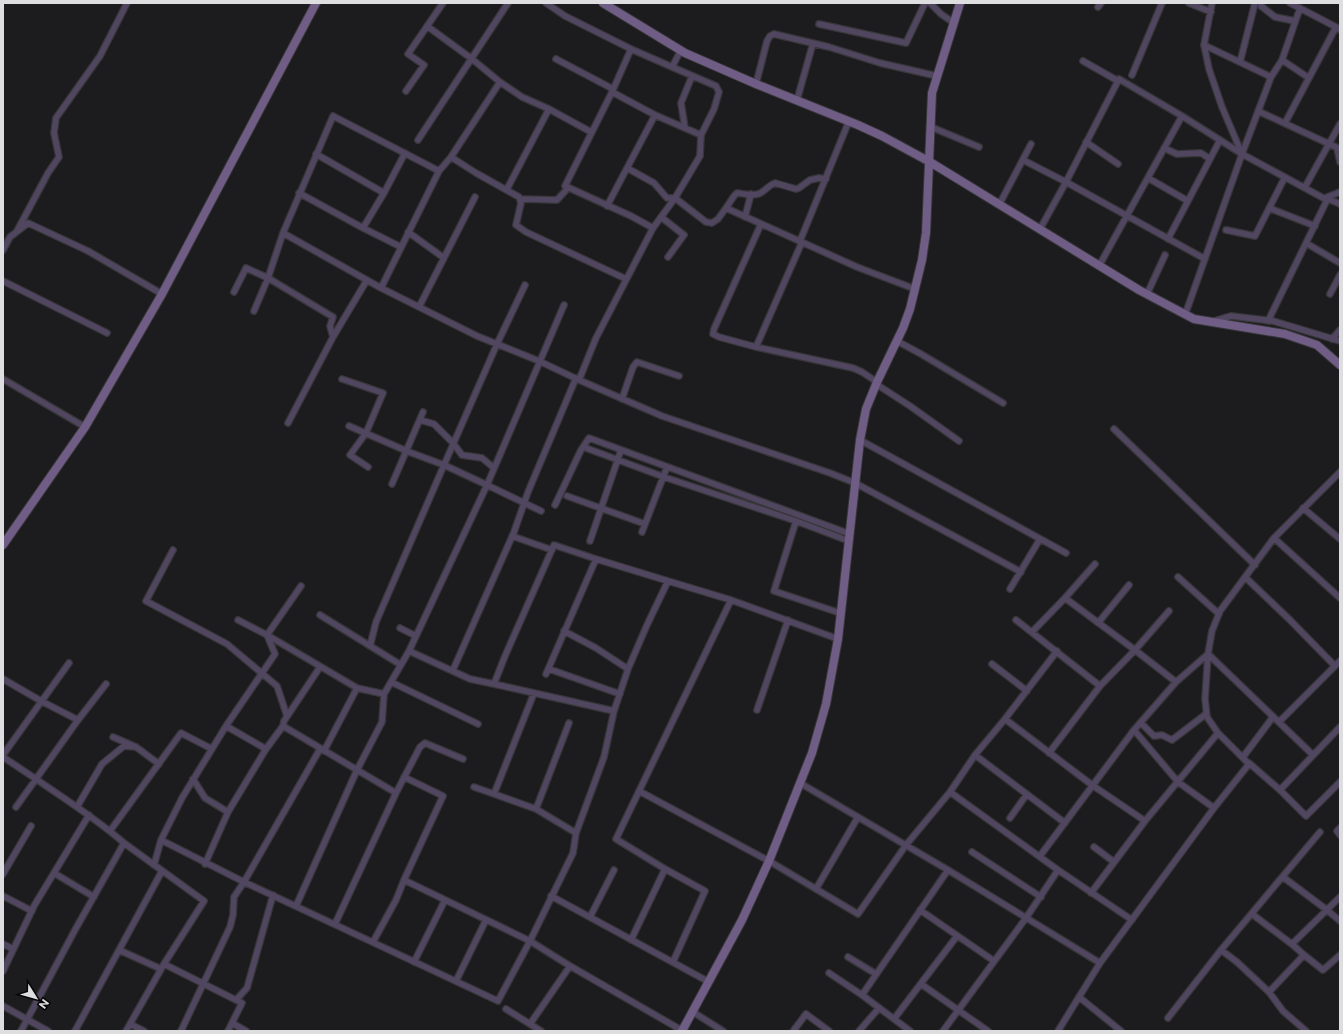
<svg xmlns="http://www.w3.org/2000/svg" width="1343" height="1034" font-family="Montserrat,sans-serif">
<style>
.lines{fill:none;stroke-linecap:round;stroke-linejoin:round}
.street-casing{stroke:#373639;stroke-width:8}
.secondary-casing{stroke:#373639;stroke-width:10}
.street{stroke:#51465f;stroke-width:5.5}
.secondary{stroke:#705d85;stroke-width:8}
</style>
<rect width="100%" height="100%" fill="#1c1b1e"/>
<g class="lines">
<g class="street-casing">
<path id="street" d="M546 3 565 16 631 49
M930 3 941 14 954 23
M1189 3 1211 12
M1212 3 1204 45 1209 69 1222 107 1242 154
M1262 3 1261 6 1275 17 1295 21
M1290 3 1336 27 1340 30
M1098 7 1101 3
M819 24 906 43 925 3
M427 26 472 59 500 82 522 97 549 109 591 132
M1204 45 1271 77 1242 154
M556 59 613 89
M1282 60 1309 78
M1083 61 1118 81
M1240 62 1255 3
M1132 75 1162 3
M1271 77 1282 60 1300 8
M756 84 767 41 770 36 774 34 829 47 880 63 937 76
M406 91 424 65 408 54 443 3
M612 92 655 115 701 135
M797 100 813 43
M1258 111 1340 149
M1285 123 1336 27
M931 127 979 147
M685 128 681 103 692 76
M418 140 508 3
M1086 142 1118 164
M1164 148 1177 154 1201 153 1210 159
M1337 148 1340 162
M316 154 384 193 363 228
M451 157 476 173 519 197 521 203 516 225 526 232 626 279
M1023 160 1066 182 1119 79 1182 116
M627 168 654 183 667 198H675L706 222 712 223 718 219 726 208 857 267 915 289
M1148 178 1188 201
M1305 187 1340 124
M507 189 549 109
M299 193 363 228 401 247
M384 193 405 153
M1325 198 1340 192
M1326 198 1340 204
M521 199 557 200 568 188
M999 205 1031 144
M607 206 655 115
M726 208 734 196 737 193C745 194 756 197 762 192 767 189 769 185 775 183L796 189 799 188 810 180 819 178 826 179
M1269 208 1315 226
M661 217 684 235 668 257
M745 217 751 194
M761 224 714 329 713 334 719 337 756 347 853 368 862 372 877 382
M653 228 675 198 700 156 701 135 714 109 719 92 716 86 672 67
M1040 229 1066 182 1205 259
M1226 230 1255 236 1285 177
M17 231 48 173 59 157 54 133 56 118 100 56 127 3
M408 232 444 258
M283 233 381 288 477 336 539 361 579 380 662 416 830 473 855 483 1021 572
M1168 239 1220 140
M800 241 849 121
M1306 243 1340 263
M3 250 10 237 28 223 88 251 162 294
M1099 266 1182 116 1242 154
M3 281 107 333
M525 285 497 344 444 465 487 485 564 305
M381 288 439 171 451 157 500 82
M234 292 246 268 268 278 254 311
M1147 294 1165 255
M1330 294 1340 275
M419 307 475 197
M1185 315 1242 154 1327 200 1268 321
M1214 321 1231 316 1273 321 1340 341
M333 337 367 280
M1332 339 1340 330
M897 341 921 354 1003 403
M756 347 802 242
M3 379 85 427
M342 379 383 393 366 433 350 455 368 467
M579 380 596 338 653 228 631 216 565 186 612 92 631 49 672 67 681 50
M876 384 910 406 959 441
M622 399 633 367 637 362 679 376
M420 420 434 424 453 443 462 455 482 458 494 468
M288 423 333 337 330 326 333 317 268 278 283 233 333 116 439 171
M349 426 409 452 444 465 376 622 370 646
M1114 429 1255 565
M860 440 1066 553
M586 448 664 477 796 521 774 591 840 613
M1340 472 1274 538 1340 598
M392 484 423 412
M567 496 645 524
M555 505 581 450 589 438 850 534
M1303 508 1340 539
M541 511 487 485 409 651 470 679 494 684 505 656 554 545 596 559
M796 521 849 541
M642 532 667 467
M512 536 552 550
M590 541 621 450
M173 550 146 601 227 644 277 686 287 716
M1178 577 1219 614
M1245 577 1289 619 1335 666
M301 586 267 635 357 688
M1010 589 1040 539
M1065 598 1135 650 1169 611
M320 615 401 665
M238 620 267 635 275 654 226 726 182 798 161 840 244 882 498 1001 530 941 404 880 443 796 404 777
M1016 620 1100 686 1135 650 1176 682 1208 654 1313 755
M1098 623 1129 585
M400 628 416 636
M564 631 596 648 628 669
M1032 632 1065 598 1095 564
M992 664 1027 691
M549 669 620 694
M453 670 514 532 528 492 576 378
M546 674 596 559 668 581
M3 679 41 701 78 720
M391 682 478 724
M494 684 614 711
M534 693 494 794 536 809 576 833 573 853 530 941 570 966 683 1031
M757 710 788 620
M1005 719 1092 785 1145 821 1218 733
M1279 722 1340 661
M1141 723 1154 736 1162 735 1172 740 1206 714
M226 726 266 749
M283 726 396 793
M1134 730 1178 782 1214 808
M113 737 136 747 159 764
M324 751 357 688 384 694 409 651
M1049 753 1100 686
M3 755 69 663
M975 755 1065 823
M3 757 36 779 78 720 106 684
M1243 757 1273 717
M1249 763 1280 790 1306 816 1340 782
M193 779 205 798 228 812
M800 783 948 870 862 995 910 1031
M474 787 494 794
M1280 790 1340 727
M639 791 769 861 858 914 906 845 950 792 975 755 1005 719 1057 651
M950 792 1058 870 1132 920
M16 807 36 779C66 800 97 819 124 843L75 930 21 1031
M77 807 102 764 124 746 136 747
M536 809 569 723
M1010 818 1027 794
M1340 828 1337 831 1340 835
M110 831 181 733 212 749
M576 833 604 757 614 711 628 669 647 625 668 581 731 600 838 639
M124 843 204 901 164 964
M1094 847 1114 862
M972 852 1041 897
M1040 856 1134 730 1176 682
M205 864 228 812 266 749 283 726 284 721 320 667
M154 865 161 840
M948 870 1100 963 1058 1031
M54 873 94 897
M3 874 31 826
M1283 877 1327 910 1340 921
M816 889 858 817
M1091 893 1145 821
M3 896 32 911
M551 896 709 982
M296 906 357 770 382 722 384 694
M920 910 994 961
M1252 914 1293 945
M590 917 614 870
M335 924 396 793 420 747 425 743 463 759
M631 940 665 869
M373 942 396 900 404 880
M3 944 13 949
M119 950 161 969
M1221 950 1237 962 1269 992
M1304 955 1323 970 1340 955
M848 957 876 974
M414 962 445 900
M673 962 705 891 665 869 616 839 731 600
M1100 963 1214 808 1249 764 1218 733 1207 717 1205 699 1208 654 1212 631 1220 611 1274 538
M3 971 34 906 89 815
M829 973 862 995
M456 981 486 920
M921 984 988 1031
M1079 997 1121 1031
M236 1000 247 988 273 895
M3 1006 48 1031
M506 1009 541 1031
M693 1012 723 1031
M1168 1018 1221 950 1320 832
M894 1019 957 936
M130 1024 164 964 242 1003 232 1023
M530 1024 570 966
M794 1030 806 1014 829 1031
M75 1031 162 871
M126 1031 130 1024 144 1031
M181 1031 230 927 233 915 234 897 244 882 320 749
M228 1031 232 1023 246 1031
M859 1031 879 1008
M943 1031 1026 918 1058 870
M1306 1031 1283 1011 1269 992 1304 955 1293 945V943L1340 897"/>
</g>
<g class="secondary-casing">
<path id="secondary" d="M603 3 685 53 756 84 858 125 882 136 930 162 1139 290 1194 319 1285 334 1317 345 1340 365
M3 545 85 427 162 294 316 3
M682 1031 742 920 769 861 812 753 826 704 838 639 860 440 866 409 877 382 903 328 910 309 922 260 926 233 932 93 960 3"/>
</g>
<use href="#street" class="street"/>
<use href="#secondary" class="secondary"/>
</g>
<rect width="1343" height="1034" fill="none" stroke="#dedddf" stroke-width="8"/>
<g transform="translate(36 998) rotate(127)" stroke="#060607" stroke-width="3" paint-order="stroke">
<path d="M0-3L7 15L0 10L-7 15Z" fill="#dedddf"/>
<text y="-6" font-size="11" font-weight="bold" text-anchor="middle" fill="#dedddf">N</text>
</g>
</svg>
